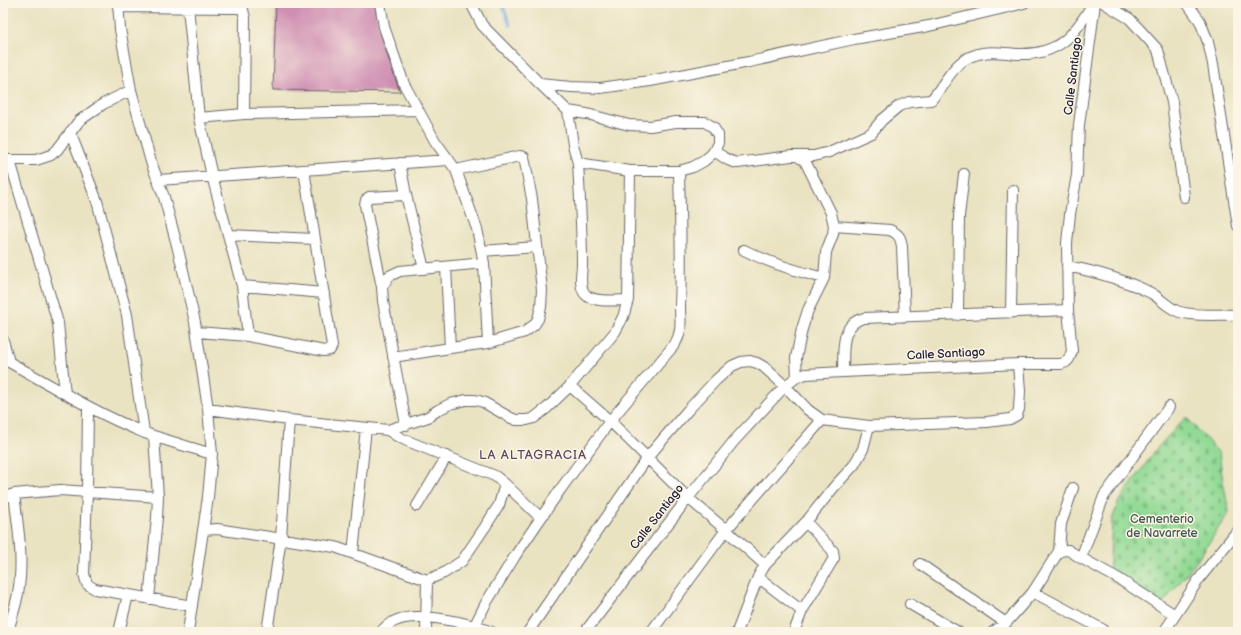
<svg xmlns="http://www.w3.org/2000/svg" width="1241" height="635" font-family="'Balsamiq Sans',sans-serif">
<style>
.cemetery{fill:url(#cemetery-stones);stroke:#5a7e68}
.lines{fill:none;stroke-linecap:round;stroke-linejoin:round}
.stream{stroke:#71ace2;stroke-width:3}
.building{fill:#cf8fb2}
.minor-casing{stroke:#68666a;stroke-width:12}
.minor{stroke:#fff;stroke-width:10}
.labels{text-anchor:middle;dominant-baseline:central;stroke-width:3;stroke-linejoin:round;paint-order:stroke}
.street-label{font-size:12px;fill:#22223b;stroke:#fcf5e5}
.park-label{font-size:12px;fill:#445956;stroke:#fcf5e5}
.neighbourhood-label{font-size:13px;letter-spacing:1px;fill:#5f4865;stroke:#fcf5e5}
</style>
<defs>
<pattern id="cemetery-stones" width="16" height="16" patternUnits="userSpaceOnUse"><rect width="16" height="16" fill="#92da95"/><path d="M2 7V4a2 2 0 0 1 4 0v3zM10 15v-3a2 2 0 0 1 4 0v3z" fill="#7ebb81"/></pattern>
</defs>
<rect width="100%" height="100%" fill="#fcf5e5"/>
<filter id="ink" filterUnits="userSpaceOnUse"><feTurbulence type="fractalNoise" baseFrequency=".025" numOctaves="2"/><feDisplacementMap in="SourceGraphic" scale="8" xChannelSelector="R" yChannelSelector="G"/><feConvolveMatrix kernelMatrix="1 2 1 2 8 2 1 2 1" color-interpolation-filters="sRGB"/></filter>
<filter id="wash" filterUnits="userSpaceOnUse"><feTurbulence type="fractalNoise" baseFrequency=".012" numOctaves="4" result="noise"/><feDisplacementMap in="SourceGraphic" scale="16" xChannelSelector="R" yChannelSelector="G"/><feGaussianBlur stdDeviation="0.9" result="paint"/><feColorMatrix in="noise" values="0 0 0 0 0 0 0 0 0 0 0 0 0 0 0 0 0 1.4 0 .05"/><feComposite in="paint" operator="in"/></filter>
<g filter="url(#wash)">
<rect width="100%" height="100%" fill="#e9e3c2"/>
<path class="cemetery" d="M1186 417 1219 453 1222 475 1229 512 1197 561 1159 608 1109 579 1112 520 1118 503 1157 448Z"/>
<g class="lines">
<path class="stream" d="M502 3 510 25"/>
</g>
<g id="blocks">
<path class="building" d="M276 3H374L381 35 393 73 400 92 273 90Z"/>
</g>
</g>
<g filter="url(#ink)">
<use href="#blocks" fill-opacity="0" stroke="#68666a" stroke-width="1"/>
<g class="lines">
<g class="minor-casing">
<path id="minor" d="M118 3 120 29 131 90 151 162 164 197 178 249 195 322 208 409 212 454 208 497 188 632
M380 3 384 27 404 84 435 141 456 170 477 229 484 263 488 343
M471 3 482 25 540 84 571 87 600 88 650 81 749 62 854 39 929 26 1024 3
M1104 3 1130 19 1158 50 1172 102 1184 197
M1187 3 1200 21 1208 42 1213 64 1238 226
M118 7 239 8 243 10 245 18 244 114
M188 7 199 118 212 176 242 286 248 336
M568 111 587 114 629 125 650 126 676 122H705L713 127 718 135V143L713 153 704 161 693 167 679 171
M199 118 244 114 418 110
M70 132 97 201 127 315 144 432
M714 151 728 160 737 163 791 156H814L829 152 871 133 882 120 899 106 909 102 931 100C945 85 953 61 975 55 988 50 1004 53 1017 54 1058 56 1075 35 1093 3
M3 160H36L51 155 57 150 79 121 103 104 131 90
M10 161 58 323 65 394
M400 163 406 195 424 269
M578 163C580 197 582 231 582 266 581 274 579 289 586 295 594 303 617 300 628 300
M158 180 448 160
M834 226 890 230C899 234 901 238 902 247L905 317
M228 235 315 239
M744 250C769 263 796 271 824 278
M482 251 537 247
M1067 266C1097 272 1123 279 1151 293 1160 298 1167 307 1177 311 1192 317 1221 314 1238 315
M446 267 450 348
M242 286 324 293
M382 287 389 276 400 271 484 263
M1011 313 1013 190
M958 315 959 216 964 174
M197 332 248 336 324 351 330 350 332 346 304 170
M3 340 9 362
M393 357 450 348 488 343 525 332 534 325 538 319 541 307 542 290 532 199 524 157 520 156 456 170
M3 360 9 362C54 387 97 414 145 433 167 441 190 447 212 454
M843 372C844 352 839 324 864 318L1068 310
M797 377 796 358 802 329 808 310 824 278 826 252 833 234 834 226 831 213 805 161 797 156
M570 386 610 421 688 498 726 530 765 565
M88 407 87 492 84 574 87 584 95 589 192 606
M208 409 289 420 388 430 428 417 438 410 450 404 466 400H475L483 402 509 417 516 420H527L534 418 547 408 570 386 615 332 623 317 628 300 630 171 578 163 573 145 568 111 540 84
M406 425 383 301 382 287 365 205 366 200 369 197 406 195
M388 430 397 436 405 440 495 476 505 484 541 518
M3 498 14 494 60 490 158 497
M417 506 447 456
M203 530 217 529 335 547 427 580
M1059 551 1068 550 1081 558 1119 579 1175 615
M353 553 366 428
M1081 558 1104 496 1169 407
M920 564 1006 623
M758 577 802 611 794 632
M1033 592 1102 629V632
M149 599 157 518 158 497 154 436
M910 604 958 632
M802 611 834 558 833 551 806 522
M8 632C11 619 16 606 18 593 24 560 18 527 14 494
M119 632 128 595
M267 632 281 538 289 420
M381 632C384 628 389 624 393 622 416 610 469 623 492 632
M426 632 427 580 444 573 462 561 485 527 499 505 505 484
M476 632 475 625 486 603 515 556 560 490 610 421 675 344C683 330 680 321 680 306 682 261 680 216 679 171H630
M528 632 647 458 688 410 716 380 732 366 741 362 750 361 757 363 764 367 785 386 808 410 822 420 869 426 987 422 1010 419 1017 415 1019 409 1020 391 1018 364
M585 632 688 498 734 441 785 386 797 377 806 374 843 372 1018 364H1061L1066 362 1069 359 1072 351 1068 310 1067 243 1070 214 1077 175 1079 125 1095 3
M651 632 726 530 822 420
M737 632 758 577 765 565 806 522 834 487 854 465 863 449 869 426
M993 632 1006 623 1033 592 1059 551 1061 524 1073 488
M1164 632 1199 579 1238 530"/>
</g>
<use href="#minor" class="minor"/>
</g>
</g>
<g class="labels">
<g class="street-label">
<text transform="translate(1073 76) rotate(-83)">Calle Santiago</text>
<text transform="translate(946 354) rotate(-3)">Calle Santiago</text>
<text transform="translate(657 517) rotate(-52)">Calle Santiago</text>
</g>
<g class="park-label">
<text x="1162" y="519">Cementerio<tspan x="1162" dy="14">de Navarrete</tspan></text>
</g>
<g class="neighbourhood-label">
<text x="533" y="455">LA ALTAGRACIA</text>
</g>
</g>
<rect width="1241" height="635" fill="none" stroke="#fcf5e5" stroke-width="16"/>
</svg>
